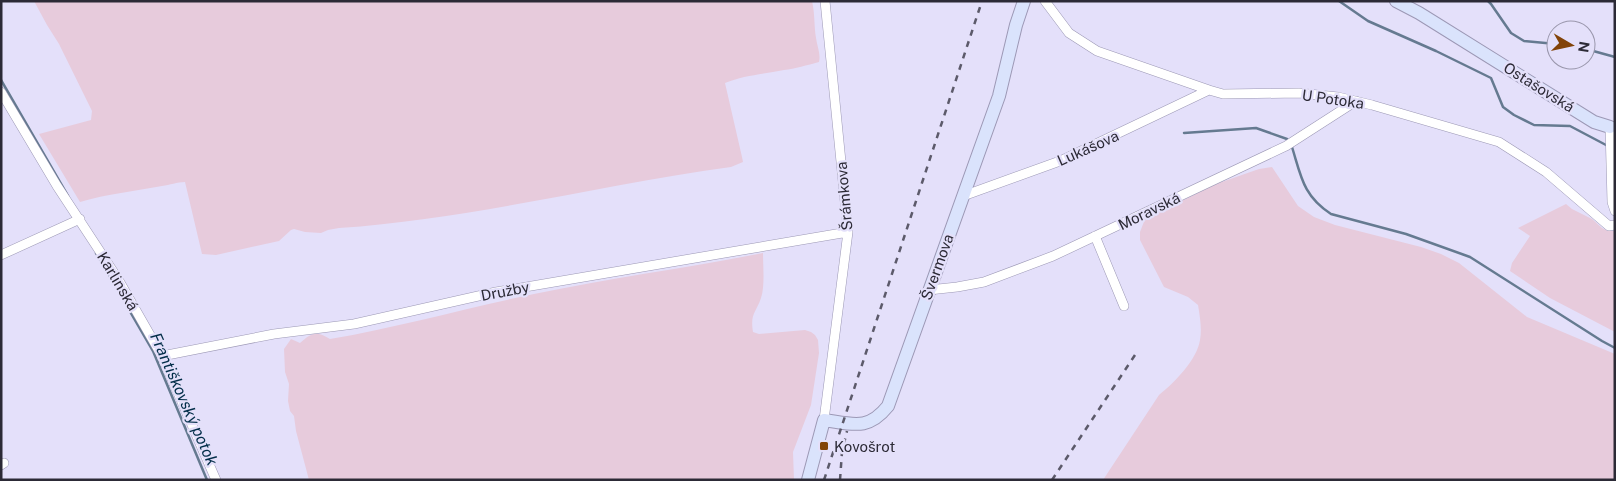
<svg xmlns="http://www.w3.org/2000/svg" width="1616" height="481" font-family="'Public Sans',sans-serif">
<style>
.green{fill:#e7cbdc}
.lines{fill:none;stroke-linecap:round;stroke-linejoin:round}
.stream{stroke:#657a90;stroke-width:2.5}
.street-casing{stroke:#9c98b5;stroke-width:10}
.secondary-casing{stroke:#9c98b5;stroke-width:14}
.street{stroke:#fff;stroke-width:9}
.secondary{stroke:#dae3fc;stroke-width:12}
.rail{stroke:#5c5a6a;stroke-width:2.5;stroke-dasharray:6 6;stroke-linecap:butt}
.poi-dot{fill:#824308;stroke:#e4e0fa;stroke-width:2}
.labels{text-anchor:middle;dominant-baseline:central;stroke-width:4.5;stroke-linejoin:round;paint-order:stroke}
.street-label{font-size:15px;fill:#2c2a36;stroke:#e4e0fa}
.poi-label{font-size:15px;fill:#2c2a36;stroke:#e4e0fa;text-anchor:start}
.water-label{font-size:16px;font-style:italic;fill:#032e49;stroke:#e4e0fa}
</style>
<rect width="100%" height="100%" fill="#e4e0fa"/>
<path class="green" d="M34 1H812C815 14 814 26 816 38 817 46 821 54 819 62 807 65 795 69 784 70 764 74 744 75 725 83L742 157 743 162 731 167C600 185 471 219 339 228L328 230 321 233 305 232 294 229 291 230 279 241 216 255 202 254 185 182C177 182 170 185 162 186 135 191 107 194 80 202L39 134 91 120 92 111 59 44 47 25Z
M1272 167 1298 206 1314 217 1335 225 1421 247 1441 254 1459 263 1527 317 1615 354V480H1103L1159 395C1174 383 1197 360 1200 340 1202 329 1200 317 1198 305L1188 297 1164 287 1140 240V232L1145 219 1216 184 1259 169Z
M1566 204 1572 209 1592 219 1602 228 1608 231H1615V332L1550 298 1510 271 1512 263 1530 236 1518 228Z
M763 253C763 266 765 286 761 298 756 313 750 313 753 332L759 334 805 330 811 332 815 335 818 340 819 353 811 405 793 452 794 480H309L296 431 294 416 290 411 288 401 289 384 285 372 284 349 291 339 300 343C311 333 316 330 330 339 399 327 466 308 534 294 610 278 687 268 763 253Z"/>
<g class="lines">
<path class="stream" d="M1339 1 1368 21 1436 51 1491 78 1503 107 1514 115 1534 125 1570 126 1606 145
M1488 1 1491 4 1511 33 1524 41 1556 44
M1586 49 1615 57
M1 80 68 196
M1184 133 1256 128 1287 139
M1292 147C1301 176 1303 196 1331 214L1406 234 1470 257 1602 341 1615 348
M96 253 153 351 207 480"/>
<g class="street-casing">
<path id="street" d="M1045 1 1069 33 1097 51 1209 90 1223 94 1299 93 1338 97 1372 105 1499 142 1546 172 1609 226 1615 225
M1 92 57 186 118 279 162 356 216 480
M1610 127 1612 202 1615 211
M963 196 1060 161 1209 90
M1095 236 1124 306
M1 255 80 219
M929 290 957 287 984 282 1053 256 1286 146 1356 101
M162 356 274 334 354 324 496 292 848 232
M824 420 848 232 825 1
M1 465 4 463"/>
</g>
<g class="secondary-casing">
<path id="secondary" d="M1396 1 1419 13 1594 122 1610 127
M808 480 824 420C853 424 868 431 888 406L999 96 1016 25 1024 1"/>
</g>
<use href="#street" class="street"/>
<use href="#secondary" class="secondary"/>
<path class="rail" d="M824 480 982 1
M840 480 842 452 847 431
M1052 480 1137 352"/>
</g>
<rect class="poi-dot" x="819" y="441" width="10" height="10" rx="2.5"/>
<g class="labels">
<g class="street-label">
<text transform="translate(1539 87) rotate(32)">Ostašovská</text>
<text transform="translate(1333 99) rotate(8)">U Potoka</text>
<text transform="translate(1088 148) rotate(-24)">Lukášova</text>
<text transform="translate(844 196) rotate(-95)">Šrámkova</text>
<text transform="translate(1149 211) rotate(-26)">Moravská</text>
<text transform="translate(937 267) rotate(-70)">Švermova</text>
<text transform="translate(118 281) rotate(59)">Karlinská</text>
<text transform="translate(505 291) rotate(-11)">Družby</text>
</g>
<g class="poi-label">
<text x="834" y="446">Kovošrot</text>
</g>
<g class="water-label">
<text transform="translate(184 399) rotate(66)">Františkovský potok</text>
</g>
</g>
<rect width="1616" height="481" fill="none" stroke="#2c2a36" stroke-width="5"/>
<g transform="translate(1571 45) rotate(99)"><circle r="24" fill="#e4e0fa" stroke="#9a97ac"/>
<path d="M0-4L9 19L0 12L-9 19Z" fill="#824308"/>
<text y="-8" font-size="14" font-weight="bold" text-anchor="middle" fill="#2c2a36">N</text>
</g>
</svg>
